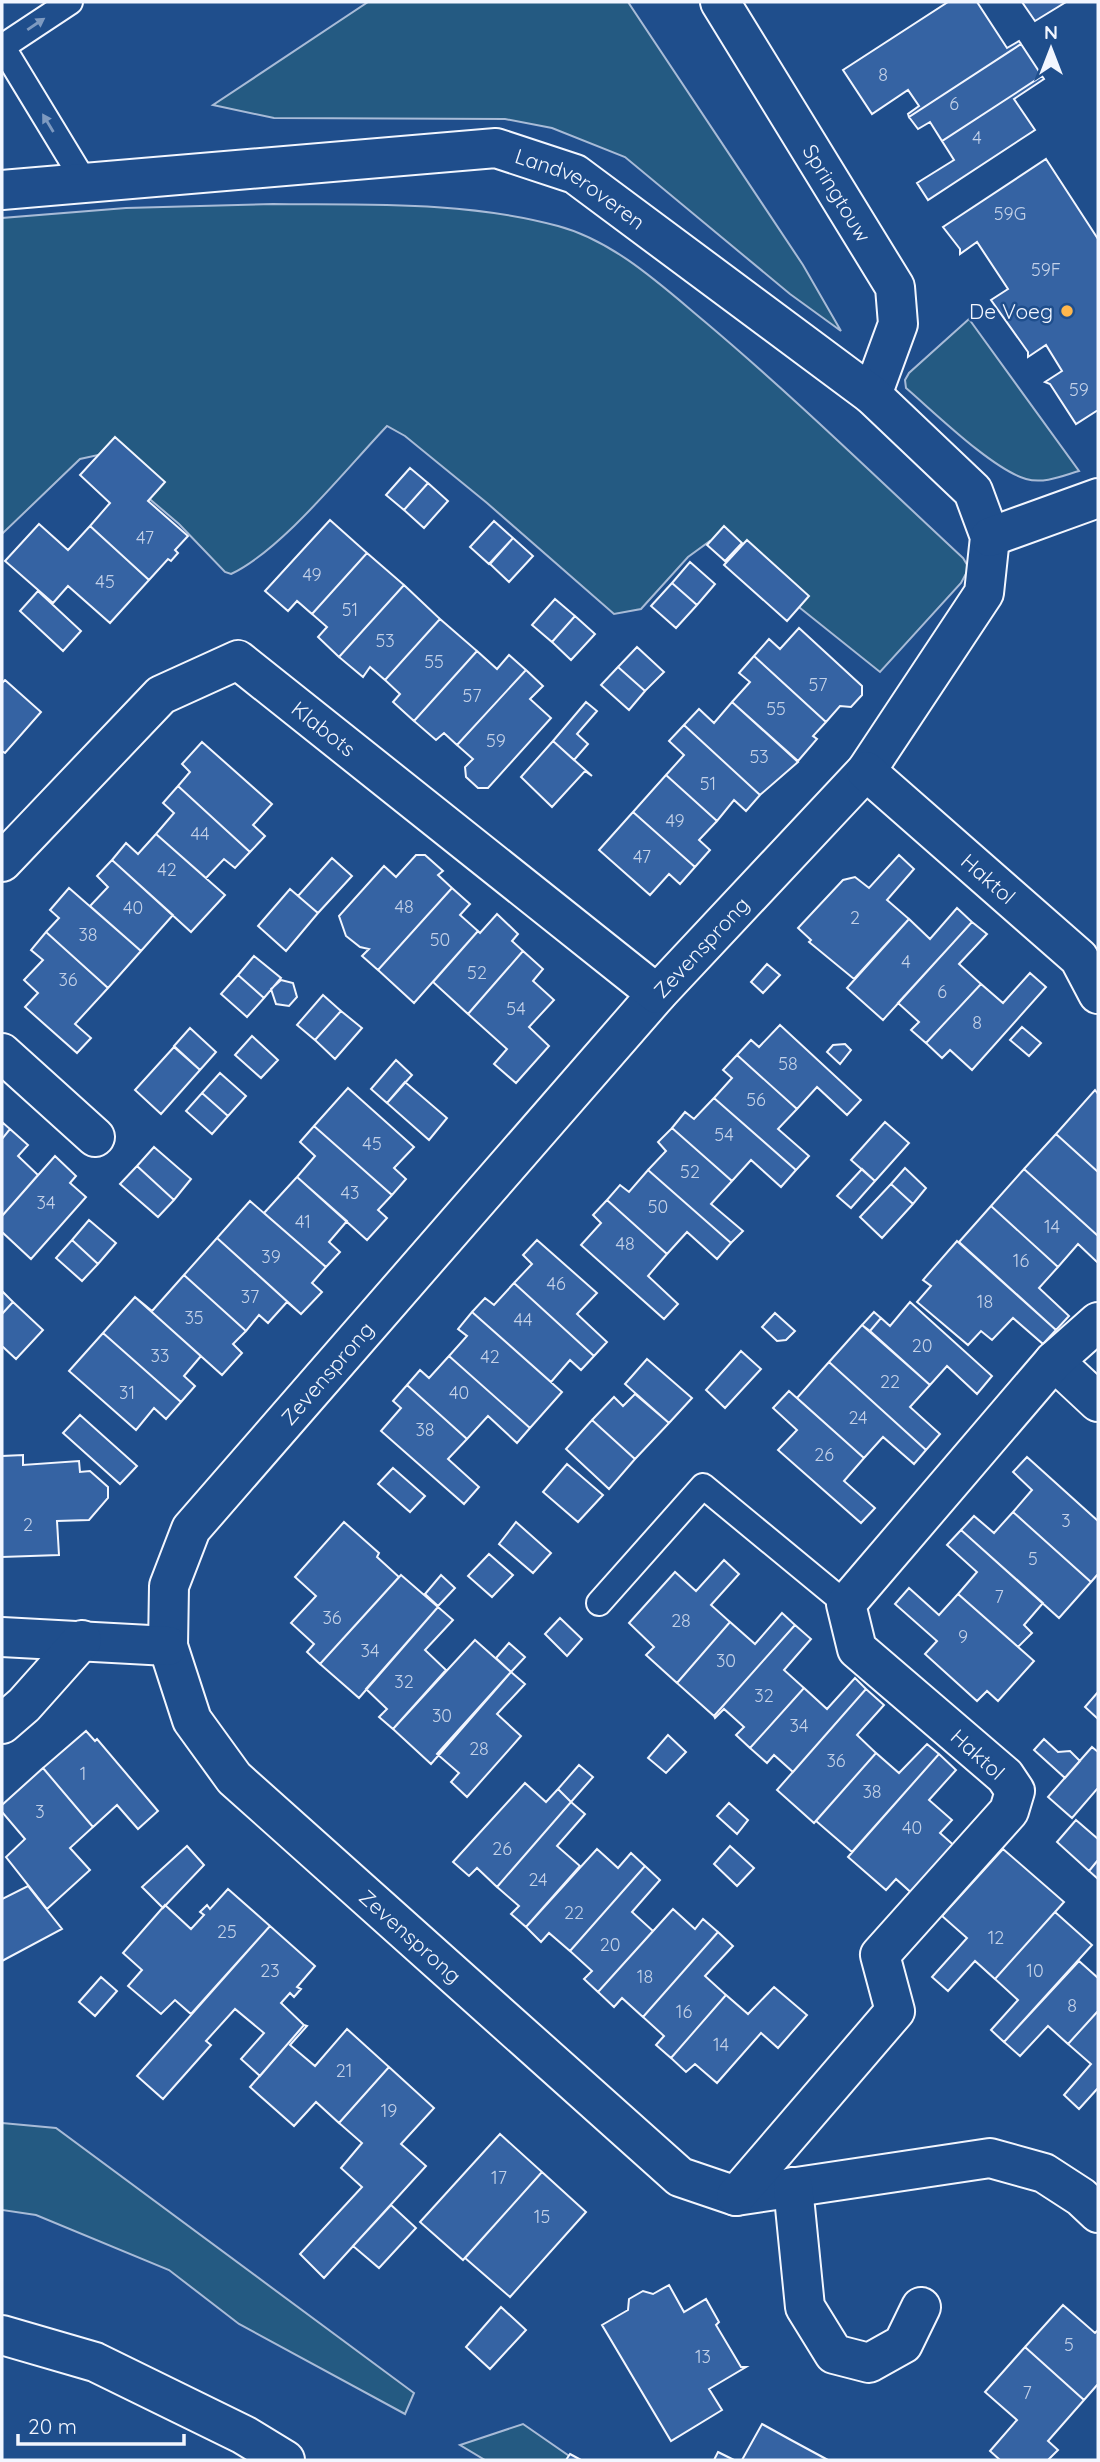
<svg xmlns="http://www.w3.org/2000/svg" width="1100" height="2462" font-family="Quicksand,sans-serif">
<style>
.green{fill:#245a82;stroke:#a8bbd7;stroke-width:2}
.building{fill:#3563a3;stroke:#f2f6ff;stroke-width:2}
.lines{fill:none;stroke-linecap:round;stroke-linejoin:round}
.service-casing{stroke:#f2f6ff;stroke-width:28}
.minor-casing{stroke:#f2f6ff;stroke-width:42}
.secondary-casing{stroke:#f2f6ff;stroke-width:42}
.service{stroke:#1f4e8c;stroke-width:24}
.minor{stroke:#1f4e8c;stroke-width:38}
.secondary{stroke:#1f4e8c;stroke-width:38}
.oneway{fill:#7e9ac0}
.poi-dot{fill:#ffb74d;stroke:#1f4e8c;stroke-width:2.5}
.labels{text-anchor:middle;dominant-baseline:central;stroke-width:5;stroke-linejoin:round;paint-order:stroke}
.number-label{font-size:18px;fill:#c3d1e8}
.street-label{font-size:21px;fill:#f2f6ff;stroke:#1f4e8c}
.poi-label{font-size:21px;fill:#f2f6ff;stroke:#1f4e8c;text-anchor:end}
</style>
<rect width="100%" height="100%" fill="#1f4e8c"/>
<path class="green" d="M368 2H628L803 265 841 331 790 294 625 157 552 128 505 119 274 118 213 105Z
M273 204C367 205 467 201 558 226 614 241 661 285 704 321 793 396 877 478 963 558L969 568 961 583 880 672 739 559 710 541 688 557 641 609 614 614 487 503 405 436 387 426C346 469 282 550 231 574L225 572 179 524 98 455 80 459 2 534V218L126 208Z
M969 319 1079 471C1062 476 1044 484 1026 479 992 469 934 412 906 388L905 380 909 373Z
M2 2123 56 2128 414 2393 405 2414 239 2324 169 2270 36 2215 2 2210Z
M523 2424 575 2460H485L460 2445Z"/>
<path class="building" d="M948 2H977L1007 48 1019 41 1021 44 909 117 908 114 919 106 908 90 872 114 843 70Z
M1022 2H1066L1035 21Z
M1021 44 1042 76 942 141 930 122 918 129 909 117Z
M1042 76 1044 79 1014 99 1035 130 928 200 917 183 954 160 942 141Z
M1046 159 1098 239V410L1076 424 1050 384 1045 382 1062 371 1046 345 1028 357V352L991 300 1008 289 977 242 960 254V249L943 227Z
M115 437 165 482 148 501 188 536 175 550 178 553 171 561 168 559 149 580 90 526 110 503 80 475Z
M410 468 428 483 404 510 386 495Z
M428 483 448 501 424 528 404 510Z
M330 520 367 553 312 614 297 601 288 611 265 591Z
M494 521 513 538 489 564 470 547Z
M39 524 68 550 90 526 149 580 110 623 68 586 53 603 5 561Z
M724 526 742 543 725 561 707 545Z
M513 538 533 556 509 582 490 564Z
M747 540 809 596 787 621 724 565Z
M367 553 404 585 339 657 318 637 327 627 312 614Z
M690 562 715 584 697 605 672 583Z
M672 583 697 605 676 628 651 606Z
M404 585 440 619 385 680 370 667 363 677 339 657Z
M38 591 81 631 63 651 20 611Z
M555 599 575 616 552 642 532 625Z
M575 616 595 634 571 660 552 642Z
M440 619 477 651 414 721 393 702 400 694 385 680Z
M799 628 862 686V695L851 707 840 706 826 722 754 656 769 639 780 649Z
M637 647 664 672 645 691 618 667Z
M477 651 497 669 509 655 526 670 457 745 444 733 436 740 414 721Z
M754 656 826 722 813 736 817 739 798 761 732 702 750 682 739 673Z
M618 667 645 691 629 710 601 685Z
M526 670 543 686 530 699 551 718 488 788H478L466 777 465 767 473 759 457 745Z
M5 680 41 712 5 753 2 751V683Z
M586 702 597 711 577 734 588 744 574 760 553 741Z
M732 702 798 762 760 795 684 725 699 709 714 723Z
M684 725 760 795 746 811 734 800 717 821 666 775 684 755 669 741Z
M553 741 592 776 585 771 552 807 521 777Z
M202 742 272 804 253 825 265 836 250 852 178 786 190 772 182 764Z
M666 775 717 821 699 840 710 850 695 867 633 812Z
M178 786 250 852 235 868 224 859 206 878 156 834 174 813 163 803Z
M633 812 695 867 680 884 669 874 650 895 599 850Z
M156 834 225 895 191 932 112 860 126 843 138 854Z
M416 855H425L443 871 438 875 452 888 378 970 362 956 369 949 360 947 346 936 339 916 384 866 396 877Z
M899 855 914 869 887 900 909 919 854 979 809 942 811 940 798 928 843 880 855 877 869 888Z
M332 858 352 876 318 913 298 896Z
M112 860 173 915 141 951 90 906 108 887 97 876Z
M69 888 141 951 108 988 46 932 59 918 50 910Z
M452 888 470 904 460 915 478 931 414 1003 378 970Z
M290 889 318 913 286 951 258 926Z
M957 908 972 922 883 1020 847 988 909 919 930 939Z
M497 914 518 934 512 941 523 951 468 1014 433 982 478 931 480 933Z
M972 922 987 934 959 964 981 984 926 1043 911 1030 919 1022 898 1003Z
M46 932 108 988 75 1024 91 1038 77 1053 25 1007 38 993 24 980 43 960 31 950Z
M523 951 543 969 533 981 554 1000 529 1027 549 1046 516 1083 494 1064 507 1049 468 1014Z
M254 956 281 978 264 998 238 975Z
M767 964 780 975 763 993 751 982Z
M1030 973 1046 987 972 1070 950 1050 942 1058 926 1043 981 984 1003 1003Z
M238 975 264 998 247 1017 221 994Z
M281 980 293 983 297 997 289 1006 276 1004 271 989Z
M323 995 341 1011 315 1040 297 1025Z
M341 1011 362 1028 335 1059 315 1040Z
M780 1025 861 1100 847 1115 817 1087 797 1109 737 1055 751 1040 759 1047Z
M1022 1027 1041 1043 1029 1056 1010 1040Z
M190 1028 216 1052 200 1070 174 1046Z
M252 1036 278 1060 261 1078 235 1055Z
M845 1044 851 1050 840 1064 827 1052 833 1045Z
M174 1047 200 1070 161 1114 135 1090Z
M737 1055 797 1109 778 1129 809 1156 796 1170 714 1098 732 1078 723 1070Z
M396 1060 412 1075 387 1103 371 1089Z
M220 1073 246 1096 228 1116 202 1093Z
M405 1082 447 1118 429 1140 387 1103Z
M348 1088 414 1147 394 1168 406 1179 392 1195 314 1126Z
M1095 1090 1098 1094V1172L1056 1134Z
M202 1093 228 1116 212 1134 186 1111Z
M714 1098 796 1170 781 1187 751 1160 732 1181 672 1128 685 1112 694 1119Z
M2 1122 10 1129 2 1139Z
M885 1122 909 1143 875 1181 851 1160Z
M314 1126 392 1195 378 1210 387 1218 367 1240 297 1177 315 1156 300 1142Z
M672 1128 732 1181 711 1204 743 1231 731 1243 648 1170 666 1151 658 1142Z
M10 1129 28 1145 18 1156 38 1175 2 1216V1139Z
M1056 1134 1098 1172V1236L1024 1169Z
M154 1147 191 1179 174 1200 137 1166Z
M55 1156 76 1176 70 1183 86 1197 31 1259 2 1232V1216Z
M137 1166 174 1200 158 1217 120 1184Z
M905 1168 926 1188 913 1204 891 1184Z
M862 1169 875 1181 851 1208 837 1196Z
M1024 1169 1098 1236V1263L1078 1244 1058 1267 991 1206Z
M648 1170 731 1243 717 1259 687 1232 667 1254 607 1200 620 1185 629 1192Z
M297 1177 347 1221 329 1242 340 1252 326 1267 264 1213Z
M891 1184 913 1204 882 1238 860 1217Z
M607 1200 667 1254 648 1276 678 1304 664 1319 581 1245 601 1223 593 1215Z
M250 1201 326 1267 312 1283 322 1292 301 1314 217 1238Z
M991 1206 1058 1267 1039 1288 1069 1316 1056 1330 959 1242Z
M89 1220 116 1243 98 1264 72 1240Z
M217 1238 267 1283 301 1314 287 1302 268 1323 259 1315 246 1331 184 1275Z
M72 1240 98 1264 82 1281 56 1258Z
M537 1240 597 1293 577 1314 607 1342 594 1356 514 1283 532 1264 523 1255Z
M957 1241 1056 1330 1043 1344 1013 1318 992 1340 981 1331 968 1345 917 1302 931 1286 923 1280Z
M184 1275 246 1331 233 1344 242 1353 222 1375 135 1297 152 1311Z
M514 1283 594 1356 581 1370 570 1360 551 1382 472 1312 485 1298 494 1305Z
M2 1291 13 1302 2 1314Z
M135 1297 201 1356 184 1376 195 1386 181 1402 103 1333Z
M13 1302 43 1330 16 1359 2 1346V1314Z
M910 1302 992 1376 977 1394 947 1366 930 1385 870 1331 881 1318 890 1326Z
M472 1312 562 1392 530 1428 449 1356 467 1336 458 1329Z
M874 1312 881 1318 870 1331 862 1325Z
M775 1313 795 1331 786 1340 777 1341 762 1327Z
M862 1325 930 1385 910 1407 940 1434 926 1450 829 1362Z
M103 1333 181 1402 166 1419 154 1408 136 1430 69 1371Z
M741 1351 761 1369 725 1408 706 1390Z
M449 1356 530 1428 517 1443 488 1416 467 1439 407 1385 420 1370 429 1378Z
M647 1359 692 1398 669 1423 625 1384Z
M829 1362 926 1450 914 1464 883 1437 864 1458 797 1398Z
M407 1385 467 1439 448 1459 479 1487 464 1504 381 1431 401 1408 393 1401Z
M789 1391 864 1458 844 1481 875 1508 861 1523 778 1450 797 1430 773 1408Z
M635 1394 669 1423 635 1459 592 1420 614 1397 623 1406Z
M80 1415 137 1466 120 1484 63 1433Z
M592 1420 635 1459 609 1489 566 1449Z
M23 1455V1465L79 1461 80 1472 90 1471 108 1487V1498L89 1520 57 1521 59 1555 2 1557V1456Z
M1027 1457 1098 1521V1574L1091 1582 1013 1512 1032 1490 1013 1472Z
M567 1464 603 1495 578 1522 543 1492Z
M393 1468 425 1496 410 1512 378 1484Z
M1013 1512 1091 1582 1059 1618 961 1530 974 1516 994 1533Z
M344 1522 379 1553 377 1557 399 1577 320 1664 307 1652 314 1644 291 1623 316 1596 295 1577Z
M516 1522 551 1553 533 1573 499 1544Z
M961 1530 1043 1603 1024 1625 1032 1633 1018 1647 958 1594 977 1572 947 1545Z
M489 1554 513 1575 492 1597 468 1576Z
M724 1560 739 1574 711 1605 730 1622 677 1683 646 1655 654 1647 629 1623 675 1572 696 1591Z
M401 1575 438 1607 359 1698 320 1664Z
M441 1575 455 1588 438 1606 425 1594Z
M909 1588 939 1615 958 1594 1034 1661 998 1701 987 1691 977 1701 925 1654 937 1641 895 1604Z
M438 1607 453 1620 425 1650 446 1670 393 1729 379 1717 387 1709 366 1689Z
M782 1613 795 1625 714 1716 677 1683 730 1622 755 1644Z
M560 1618 582 1639 567 1656 545 1634Z
M795 1625 811 1639 784 1670 804 1688 750 1748 736 1735 744 1727 724 1709 715 1718 714 1716Z
M475 1640 511 1672 431 1764 393 1729Z
M509 1643 525 1657 511 1672 496 1658Z
M511 1672 525 1684 497 1714 521 1736 467 1797 451 1782 459 1773 437 1754Z
M855 1678 866 1689 793 1772 774 1755 767 1763 750 1748 804 1688 827 1709Z
M866 1689 884 1705 857 1735 876 1753 814 1823 777 1790Z
M1098 1692V1719L1085 1707Z
M86 1731 95 1741 97 1739 158 1811 138 1829 117 1805 93 1827 43 1768Z
M668 1735 686 1752 666 1773 648 1758Z
M1044 1739 1058 1752 1070 1751 1080 1761 1065 1778 1034 1750Z
M927 1744 939 1754 852 1852 816 1821 876 1753 899 1773Z
M1092 1747 1098 1752V1788L1072 1818 1048 1797Z
M939 1754 956 1770 929 1800 952 1820 940 1833 958 1849 915 1896 896 1879 886 1890 848 1857Z
M579 1765 593 1777 571 1802 558 1789Z
M43 1768 93 1827 70 1848 90 1870 47 1909 6 1857 25 1839 2 1812V1805Z
M525 1783 546 1802 558 1789 571 1802 497 1887 477 1868 469 1876 453 1862Z
M571 1802 585 1814 557 1846 580 1866 526 1927 511 1914 519 1906 497 1887Z
M729 1803 748 1820 737 1834 717 1816Z
M1076 1820 1098 1839V1860L1089 1871 1057 1842Z
M187 1846 204 1865 163 1908 142 1887Z
M730 1846 754 1868 737 1886 714 1864Z
M597 1849 618 1868 631 1853 645 1866 570 1951 549 1933 541 1942 526 1927Z
M1003 1849 1064 1902 995 1979 975 1961 948 1991 932 1977 967 1938 942 1916Z
M1098 1860V1879L1089 1871Z
M645 1866 660 1880 632 1912 653 1931 598 1992 584 1979 592 1971 570 1951Z
M28 1886 62 1929 2 1961V1899Z
M228 1889 270 1926 191 2014 175 2000 161 2014 128 1986 142 1970 123 1953 165 1905 191 1929 204 1915 200 1912 207 1905 210 1909Z
M673 1909 695 1929 703 1919 718 1932 643 2017 622 1998 614 2007 598 1992Z
M1055 1912 1092 1945 1004 2042 991 2030 1018 2000 995 1979Z
M270 1926 315 1966 297 1987 301 1989 294 1997 290 1993 281 2003 304 2025 260 2076 241 2059 264 2033 235 2009 206 2041 211 2045 163 2099 137 2076Z
M718 1932 733 1946 705 1976 726 1995 671 2058 656 2045 664 2036 643 2017Z
M1079 1961 1098 1978V2011L1068 2044 1048 2026 1020 2056 1004 2042Z
M101 1977 117 1991 95 2016 79 2002Z
M774 1987 807 2015 778 2048 761 2033 717 2083 695 2064 686 2072 671 2058 726 1995 748 2014Z
M1098 2011V2088L1079 2109 1064 2095 1091 2064 1068 2044Z
M304 2025 307 2026 290 2045 315 2066 347 2029 389 2067 339 2123 316 2102 294 2126 250 2087Z
M389 2067 434 2108 401 2144 426 2166 324 2278 300 2254 362 2187 341 2168 362 2143 339 2123Z
M500 2134 542 2172 463 2260 420 2222Z
M542 2172 586 2212 510 2297 465 2258Z
M391 2205 416 2228 379 2268 353 2246Z
M669 2285 684 2312 706 2299 719 2322 716 2325 741 2367H746L709 2389 722 2410 671 2441 602 2325 628 2310 629 2299 643 2291 653 2294Z
M1063 2305 1095 2333 1098 2330V2384L1084 2400 1025 2347Z
M501 2307 526 2330 490 2369 466 2347Z
M1025 2347 1084 2400 1048 2441 1058 2450 1048 2460H1000L990 2451 1017 2420 985 2392Z
M762 2424 791 2440 828 2460H742Z
M718 2452 734 2460H714Z
M570 2454 581 2460H566Z"/>
<g class="lines">
<g class="service-casing">
<path id="service" d="M2 46 84 181
M2 47 70 2
M599 1603 703 1486 846 1604"/>
</g>
<g class="minor-casing">
<g id="minor">
<path id="s1" d="M720 2 895 287 898 324 872 395"/>
<path id="s2" d="M2 190 496 148 575 174 872 395 973 491 990 537 984 593 866 771 657 994 191 1529 169 1586 168 1646 192 1720 234 1778 680 2177 736 2196 990 2158 1044 2173 1081 2197 1098 2213"/>
<path d="M990 537 1098 498"/>
<path id="s3" d="M866 771 1079 958 1098 994"/>
<path id="s4" d="M2 862 161 695 238 660 657 994"/>
<path d="M2 1053 95 1137"/>
<path d="M1054 1361 1098 1402"/>
<path d="M2 1637 168 1646"/>
<path d="M2 1724 24 1705 82 1640"/>
<path d="M793 2187 805 2307 834 2354 869 2363 903 2344 921 2307"/>
<path d="M736 2196 895 2011 880 1955 1009 1811 1015 1791 1005 1776 857 1649 846 1604 1054 1361 1098 1322"/>
</g>
</g>
<g class="secondary-casing">
<path id="secondary" d="M2 2335 95 2362 244 2435 285 2460"/>
</g>
<use href="#service" class="service"/>
<use href="#minor" class="minor"/>
<use href="#secondary" class="secondary"/>
</g>
<defs><path id="oneway-solid" d="M-6-.8H1V-3.2L6.5 0L1 3.2V.8H-6Z" transform="scale(1.75)"/></defs>
<g class="oneway">
<use href="#oneway-solid" transform="translate(36 24) rotate(-34)"/>
<use href="#oneway-solid" transform="translate(48 123) rotate(-121)"/>
</g>
<circle class="poi-dot" cx="1067" cy="311" r="7"/>
<g class="labels">
<g class="number-label">
<text x="883" y="74">8</text>
<text x="954" y="103">6</text>
<text x="977" y="137">4</text>
<text x="1010" y="213">59G</text>
<text x="1046" y="269">59F</text>
<text x="1079" y="389">59</text>
<text x="145" y="537">47</text>
<text x="312" y="574">49</text>
<text x="105" y="581">45</text>
<text x="350" y="609">51</text>
<text x="385" y="640">53</text>
<text x="434" y="661">55</text>
<text x="818" y="684">57</text>
<text x="472" y="695">57</text>
<text x="776" y="708">55</text>
<text x="496" y="740">59</text>
<text x="759" y="756">53</text>
<text x="708" y="783">51</text>
<text x="675" y="820">49</text>
<text x="200" y="833">44</text>
<text x="642" y="856">47</text>
<text x="167" y="869">42</text>
<text x="404" y="906">48</text>
<text x="133" y="907">40</text>
<text x="855" y="917">2</text>
<text x="88" y="934">38</text>
<text x="440" y="939">50</text>
<text x="906" y="961">4</text>
<text x="477" y="972">52</text>
<text x="68" y="979">36</text>
<text x="942" y="991">6</text>
<text x="516" y="1008">54</text>
<text x="977" y="1022">8</text>
<text x="788" y="1063">58</text>
<text x="756" y="1099">56</text>
<text x="724" y="1134">54</text>
<text x="372" y="1143">45</text>
<text x="690" y="1171">52</text>
<text x="350" y="1192">43</text>
<text x="46" y="1202">34</text>
<text x="658" y="1206">50</text>
<text x="303" y="1221">41</text>
<text x="1052" y="1226">14</text>
<text x="625" y="1243">48</text>
<text x="271" y="1256">39</text>
<text x="1021" y="1260">16</text>
<text x="556" y="1283">46</text>
<text x="250" y="1296">37</text>
<text x="985" y="1301">18</text>
<text x="194" y="1317">35</text>
<text x="523" y="1319">44</text>
<text x="922" y="1345">20</text>
<text x="160" y="1355">33</text>
<text x="490" y="1356">42</text>
<text x="890" y="1381">22</text>
<text x="127" y="1392">31</text>
<text x="459" y="1392">40</text>
<text x="858" y="1417">24</text>
<text x="425" y="1429">38</text>
<text x="824" y="1454">26</text>
<text x="1066" y="1520">3</text>
<text x="28" y="1524">2</text>
<text x="1033" y="1558">5</text>
<text x="999" y="1596">7</text>
<text x="332" y="1617">36</text>
<text x="681" y="1620">28</text>
<text x="963" y="1636">9</text>
<text x="370" y="1650">34</text>
<text x="726" y="1660">30</text>
<text x="404" y="1681">32</text>
<text x="764" y="1695">32</text>
<text x="442" y="1715">30</text>
<text x="799" y="1725">34</text>
<text x="479" y="1748">28</text>
<text x="836" y="1760">36</text>
<text x="83" y="1773">1</text>
<text x="872" y="1791">38</text>
<text x="40" y="1811">3</text>
<text x="912" y="1827">40</text>
<text x="502" y="1848">26</text>
<text x="538" y="1879">24</text>
<text x="574" y="1912">22</text>
<text x="227" y="1931">25</text>
<text x="996" y="1937">12</text>
<text x="610" y="1944">20</text>
<text x="270" y="1970">23</text>
<text x="1035" y="1970">10</text>
<text x="645" y="1976">18</text>
<text x="1072" y="2005">8</text>
<text x="684" y="2011">16</text>
<text x="721" y="2044">14</text>
<text x="344" y="2070">21</text>
<text x="389" y="2110">19</text>
<text x="499" y="2177">17</text>
<text x="542" y="2216">15</text>
<text x="1069" y="2344">5</text>
<text x="703" y="2356">13</text>
<text x="1027" y="2392">7</text>
</g>
<g class="street-label">
<text stroke="none"><textPath href="#s2" startOffset="590">Landveroveren</textPath></text>
<text stroke="none"><textPath href="#s1" startOffset="224">Springtouw</textPath></text>
<text stroke="none"><textPath href="#s4" startOffset="425">Klabots</textPath></text>
<text stroke="none"><textPath href="#s3" startOffset="163">Haktol</textPath></text>
<text transform="translate(701 947) rotate(-47)">Zevensprong</text>
<text transform="translate(327 1373) rotate(-49)">Zevensprong</text>
<text transform="translate(978 1754) rotate(42)">Haktol</text>
<text stroke="none"><textPath href="#s2" startOffset="2930">Zevensprong</textPath></text>
</g>
<g class="poi-label">
<text x="1053" y="311">De Voeg</text>
</g>
</g>
<rect width="1100" height="2462" fill="none" stroke="#f2f6ff" stroke-width="7"/>
<g transform="translate(1051 49)" stroke="#1f4e8c" stroke-width="5" paint-order="stroke">
<path d="M0-5L12 26L0 18L-12 26Z" fill="#f2f6ff"/>
<text y="-10" font-size="19" font-weight="bold" text-anchor="middle" fill="#f2f6ff">N</text>
</g>
<path d="M18 2434v10h166v-10" fill="none" stroke="#f2f6ff" stroke-width="3.5"/>
<text x="28" y="2434" font-size="21" fill="#f2f6ff" stroke="#1f4e8c" stroke-width="5" paint-order="stroke">20 m</text>
</svg>
